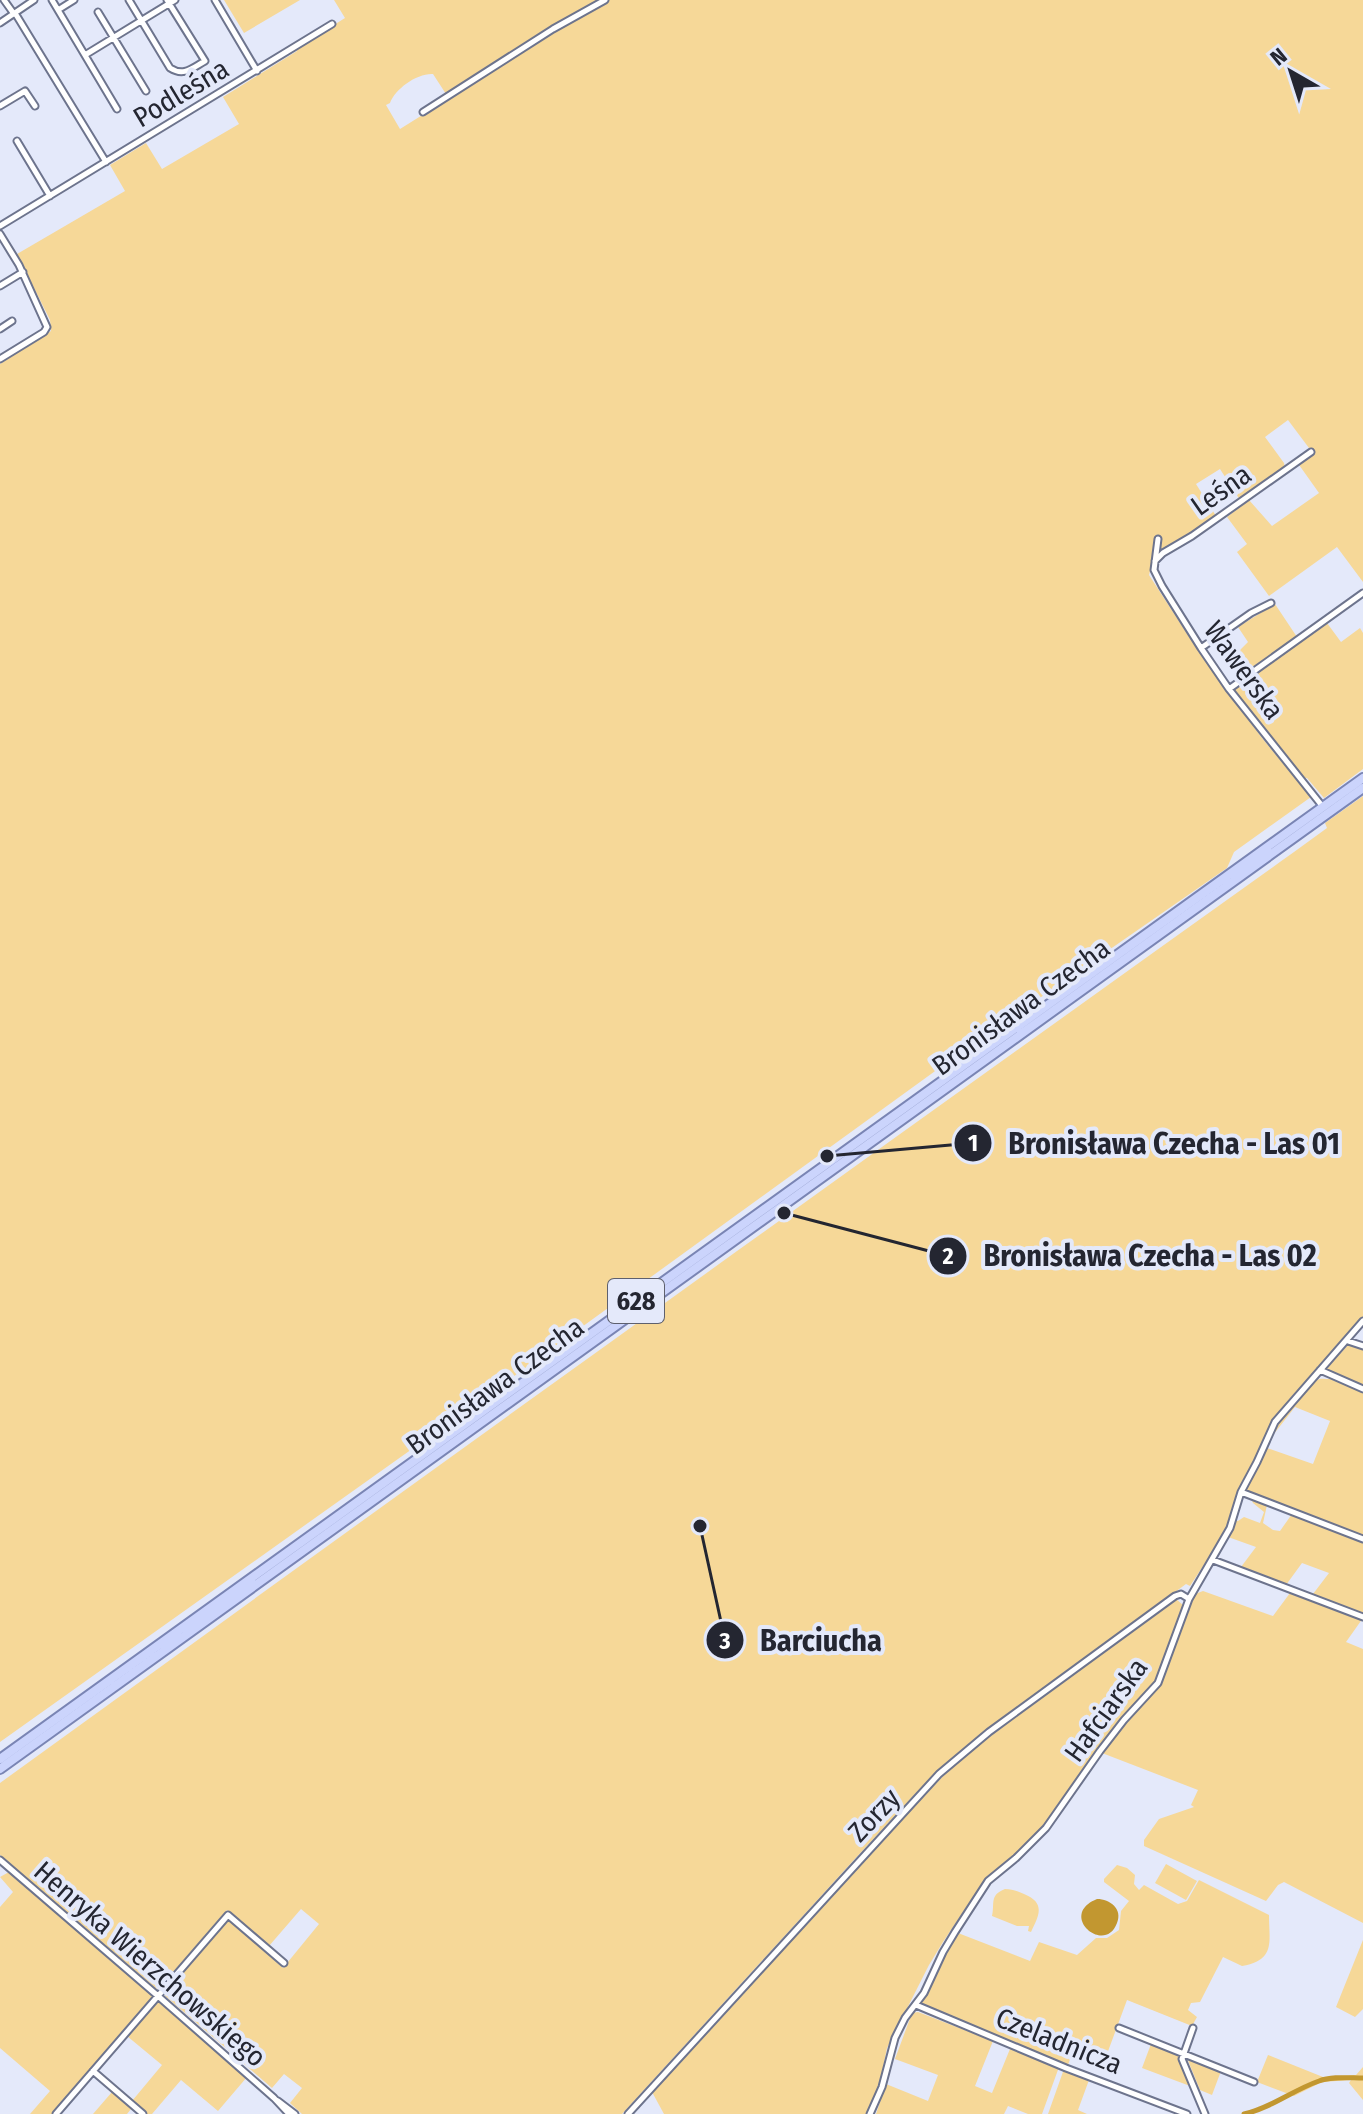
<svg xmlns="http://www.w3.org/2000/svg" width="1363" height="2114" font-family="'Fira Sans Condensed',sans-serif">
<style>
.green{fill:#f6d898}
.water{fill:#c29730}
.lines{fill:none;stroke-linecap:round;stroke-linejoin:round}
.canal{stroke:#c29730;stroke-width:5}
.street-casing{stroke:#6d748d;stroke-width:9}
.primary-casing{stroke:#7a85b4;stroke-width:12}
.street{stroke:#fff;stroke-width:5}
.primary{stroke:#cbd4fc;stroke-width:8}
.labels{text-anchor:middle;dominant-baseline:central;stroke-width:8;stroke-linejoin:round;paint-order:stroke}
.shield{fill:#e4e9fa;stroke:#5e606d;stroke-width:2}
.shield-label{font-size:26px;font-weight:bold;fill:#242631}
.street-label{font-size:28px;fill:#242631;stroke:#e4e9fa}
.leader{fill:none;stroke:#242631;stroke-width:3}
.callout-dot{fill:#242631;stroke:#e4e9fa;stroke-width:3}
.mark-label{font-size:24px;text-anchor:middle;font-weight:bold;fill:#fff}
.callout-label{font-size:30px;text-anchor:middle;font-weight:bold;fill:#242631;stroke:#e4e9fa;stroke-width:8;stroke-linejoin:round;paint-order:stroke}
</style>
<rect width="100%" height="100%" fill="#e4e9fa"/>
<path class="green" d="M224 0H300L244 33Z
M334 0H599L446 94 433 74C417 73 395 89 390 103L386 105 400 129 448 99 447 97 607 0H1363V582L1337 547 1269 596 1237 552 1247 544 1227 517 1249 500 1272 526 1319 493 1297 462 1312 452 1288 420 1265 437 1284 463 1285 468 1240 500 1220 469 1196 484 1216 516 1162 551 1152 563 1149 575 1197 649 1262 738 1311 797 1234 852 1227 868 949 1061 488 1395 0 1742V364L51 331 50 320 17 254 125 191 110 165 146 143 162 169 239 124 223 97 297 51V48L345 18Z
M1275 604 1297 637 1245 672 1235 655 1248 642 1238 627Z
M1327 623 1341 642 1360 628 1363 633V769L1324 798 1307 778H1302L1233 689Z
M1363 796V1318L1359 1325 1291 1397 1276 1417 1265 1435 1256 1461 1238 1492 1228 1528 1190 1586 1186 1584 963 1749 915 1794 853 1861 622 2114H302L290 2103 302 2088 284 2074 272 2088 163 1994 228 1919 283 1968 319 1924 301 1909 269 1946 227 1910 158 1990 0 1855V1783C430 1471 862 1161 1294 852L1327 828 1325 823Z
M1350 1343 1363 1348V1387L1324 1371Z
M1330 1379 1363 1392V1536L1242 1490 1267 1448 1313 1464 1330 1421 1295 1407 1273 1435C1280 1420 1302 1385 1317 1380 1320 1378 1326 1379 1330 1379Z
M1251 1498 1267 1505 1263 1523 1273 1530 1280 1531 1292 1514 1363 1540V1613L1313 1594 1329 1573 1302 1563 1286 1585 1241 1567 1256 1547 1228 1537 1234 1520 1238 1521 1244 1517 1260 1523 1264 1512 1253 1503Z
M1203 1591 1273 1616 1290 1593 1363 1618 1346 1642 1363 1649V1923L1284 1882 1278 1885 1266 1901 1144 1846V1840L1159 1819 1194 1807 1191 1805 1198 1790 1102 1753 1161 1681 1187 1609 1195 1594Z
M1176 1599 1183 1605 1156 1681 1118 1724 1088 1762 1062 1803 1015 1858 989 1880 967 1906 943 1942 929 1965 887 2048 878 2092 867 2114H664L652 2092 904 1816 963 1756Z
M1166 1864 1197 1881 1186 1900 1155 1883Z
M1117 1865 1127 1868 1135 1875 1134 1884 1139 1890 1144 1885 1178 1904 1187 1901 1199 1880 1269 1915C1269 1942 1276 1960 1242 1966L1223 1957 1200 2002 1191 2003 1188 2010 1197 2017 1192 2026 1127 2000 1107 2054 1076 2042 1068 2065 921 2004 942 1959 958 1933 1030 1961 1039 1942 1077 1955 1096 1938H1107L1119 1930 1121 1911 1129 1901 1104 1882V1879Z
M9 1872 153 1995 154 1998 53 2114H30L50 2091 0 2048V1907L13 1892 0 1877Z
M1005 1889C1012 1889 1017 1891 1024 1894 1046 1903 1039 1915 1031 1932L1028 1931 1029 1926H1017L992 1916C995 1904 989 1895 1005 1889Z
M1363 1940V2009L1355 2017 1336 2007Z
M157 2001H161L247 2077 218 2111 181 2080 152 2114H147L132 2101 162 2065 127 2036Z
M918 2012 993 2041 975 2086 992 2093 1010 2049 1059 2067 1042 2114H1028L1008 2106 1004 2114H876L886 2084 928 2101 938 2075 895 2059 912 2013Z
M1151 2044 1180 2055 1178 2059 1190 2086 1142 2068Z
M1268 2055 1323 2077 1356 2075 1363 2067V2100L1349 2083 1351 2080 1322 2082 1294 2096 1257 2082Z
M1187 2058 1221 2071 1212 2095 1200 2090Z
M1064 2069 1089 2080 1078 2110 1087 2114H1048Z
M112 2092 131 2109 127 2114H93Z"/>
<path class="water" d="M1097 1899C1110 1899 1123 1909 1117 1923 1105 1956 1057 1915 1097 1899Z"/>
<g class="lines">
<path class="canal" d="M1244 2114C1271 2108 1293 2090 1319 2081 1332 2076 1349 2078 1363 2078"/>
<g class="street-casing">
<path id="street" d="M4 0 14 14
M52 0 117 109
M129 0 170 68C184 77 192 68 205 61L167 0
M215 0 257 71
M58 10 74 0
M98 12 146 91
M15 13 106 162
M0 23 34 0
M85 55 175 0
M0 106 25 91 35 106
M423 112 553 29 605 0
M17 141 50 196
M0 226 332 24
M0 234 19 265 47 327 44 332 0 359
M0 286 23 272
M0 329 12 321
M1158 539 1154 570 1162 586 1201 648 1229 689 1323 807
M1155 561 1163 553 1192 536 1311 452
M1201 648 1251 613 1271 603
M1229 689 1363 593
M1348 1341 1363 1346
M1320 1370 1363 1389
M1241 1492 1363 1539
M1213 1560 1363 1617
M0 1860 158 1996 274 2098 289 2114
M916 2005 1066 2068 1187 2114
M1119 2028 1254 2082
M1193 2028 1182 2059 1205 2114
M93 2071 143 2114
M278 2101 295 2114
M56 2114 228 1915 284 1963
M628 2114 939 1774 989 1732 1175 1596 1181 1594 1189 1599
M870 2114 882 2087 895 2038 905 2018 924 1993 943 1952 955 1932 988 1881 1016 1858 1046 1828 1100 1751 1124 1720 1158 1683 1189 1599 1230 1528 1241 1492 1257 1462 1275 1422 1363 1321"/>
</g>
<g class="primary-casing">
<path id="primary" d="M0 1759 1363 778
M0 1769 1363 788"/>
</g>
<use href="#street" class="street"/>
<use href="#primary" class="primary"/>
</g>
<g class="labels">
<rect class="shield" x="608" y="1279" width="56" height="44" rx="6"/>
<g class="shield-label">
<text x="636" y="1301">628</text>
</g>
<g class="street-label">
<text transform="translate(181 93) rotate(-31)">Podleśna</text>
<text transform="translate(1221 490) rotate(-35)">Leśna</text>
<text transform="translate(1244 670) rotate(54)">Wawerska</text>
<text transform="translate(1021 1007) rotate(-36)">Bronisława Czecha</text>
<text transform="translate(495 1386) rotate(-36)">Bronisława Czecha</text>
<text transform="translate(1106 1710) rotate(-54)">Hafciarska</text>
<text transform="translate(874 1815) rotate(-47)">Zorzy</text>
<text transform="translate(150 1964) rotate(41)">Henryka Wierzchowskiego</text>
<text transform="translate(1059 2041) rotate(22)">Czeladnicza</text>
</g>
</g>
<path class="leader" d="M827 1156L973 1143M784 1213L948 1256M700 1526L725 1640"/>
<g class="callout-dot">
<circle cx="827" cy="1156" r="8"/>
<circle cx="784" cy="1213" r="8"/>
<circle cx="700" cy="1526" r="8"/>
<circle cx="973" cy="1143" r="20"/>
<circle cx="948" cy="1256" r="20"/>
<circle cx="725" cy="1640" r="20"/>
</g>
<g class="mark-label">
<text x="973" y="1151">1</text>
<text x="948" y="1264">2</text>
<text x="725" y="1649">3</text>
</g>
<g class="callout-label">
<text x="1174" y="1154">Bronisława Czecha - Las 01</text>
<text x="1150" y="1266">Bronisława Czecha - Las 02</text>
<text x="821" y="1651">Barciucha</text>
</g>
<g transform="translate(1291 72) rotate(321)" stroke="#e4e9fa" stroke-width="6" paint-order="stroke">
<path d="M0-6L14 30L0 20L-14 30Z" fill="#242631"/>
<text y="-12" font-size="22" font-weight="bold" text-anchor="middle" fill="#242631">N</text>
</g>
</svg>
